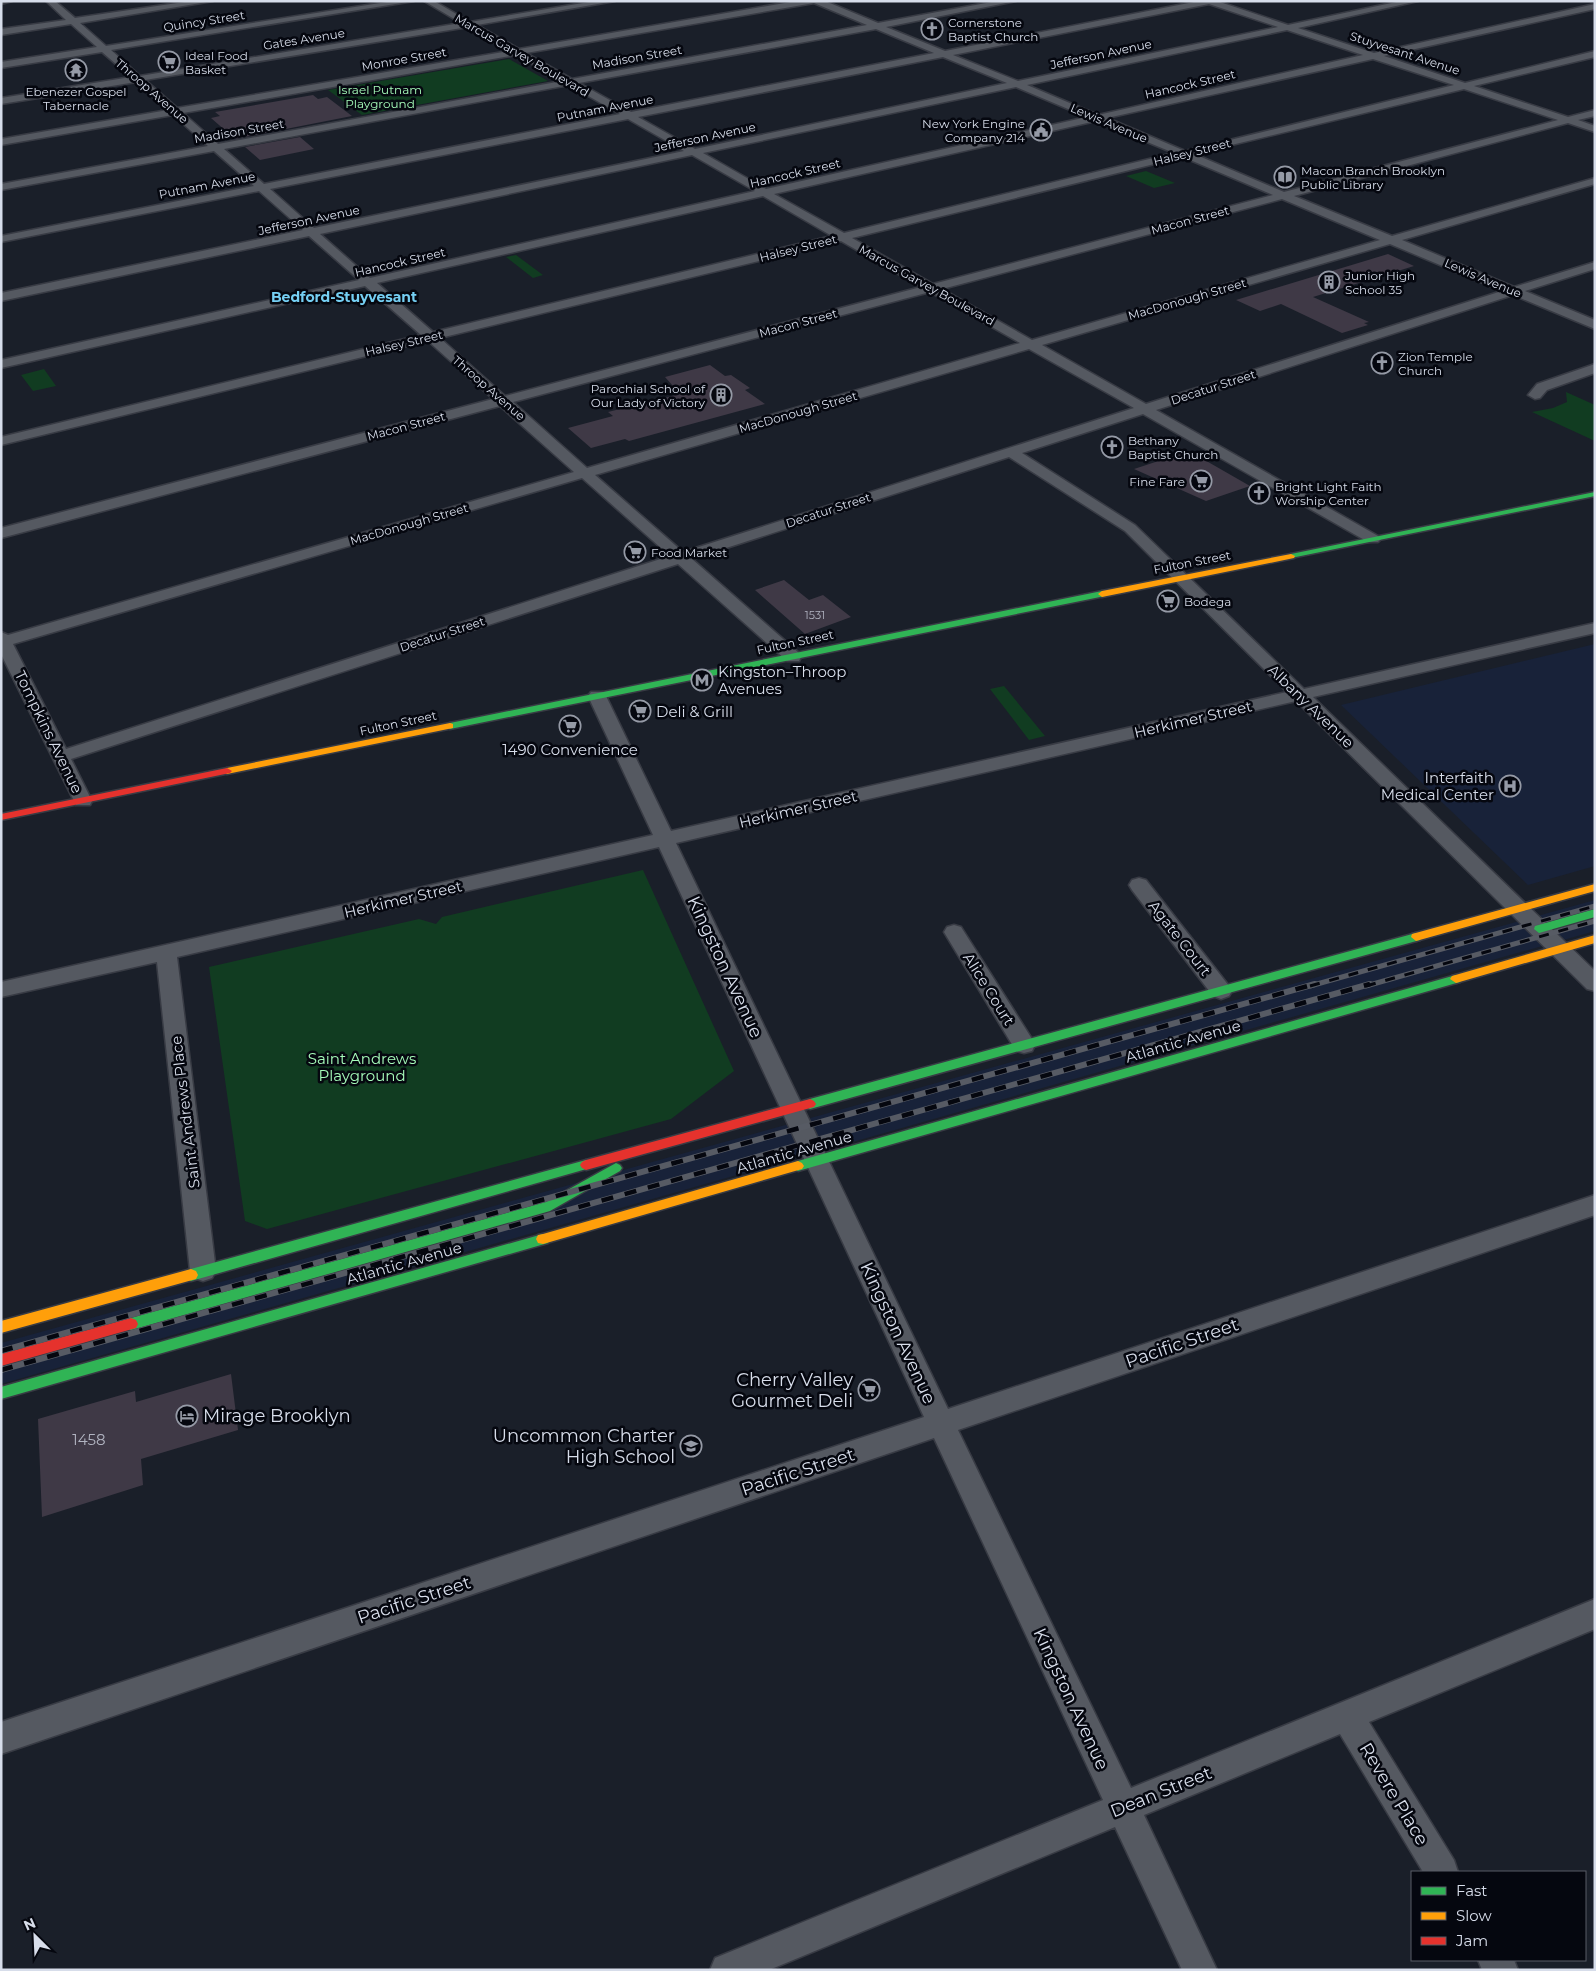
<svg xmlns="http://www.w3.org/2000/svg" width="1596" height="1971" font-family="Montserrat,sans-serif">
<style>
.built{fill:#182239}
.green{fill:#113c21}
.building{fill:#3f3946}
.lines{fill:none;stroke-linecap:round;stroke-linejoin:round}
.street-casing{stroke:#383b44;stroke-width:3}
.fast-casing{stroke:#383b44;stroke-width:3}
.slow-casing{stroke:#383b44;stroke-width:3}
.jam-casing{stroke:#383b44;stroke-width:3}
.street{fill:#555961;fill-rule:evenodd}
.fast{fill:#30b455;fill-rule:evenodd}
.slow{fill:#ff9f0a;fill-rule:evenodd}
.jam{fill:#e5322d;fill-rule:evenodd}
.rail-far1-casing{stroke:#575b64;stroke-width:5}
.rail-casing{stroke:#575b64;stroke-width:6}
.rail-far1{stroke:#05070f;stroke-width:3;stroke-dasharray:10;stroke-linecap:butt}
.rail{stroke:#05070f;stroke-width:4.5;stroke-dasharray:12;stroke-linecap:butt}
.labels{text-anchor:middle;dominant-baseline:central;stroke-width:5;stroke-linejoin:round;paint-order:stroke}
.far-number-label{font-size:11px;fill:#b1b4c1}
.far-street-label{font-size:12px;fill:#d7ddea;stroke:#05070f}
.far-poi-label{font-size:12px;fill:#d7ddea;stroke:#05070f;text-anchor:start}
.far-park-label{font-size:12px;fill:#a6fcba;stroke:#05070f}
.far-neighbourhood-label{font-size:14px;font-weight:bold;fill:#75cff3;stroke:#05070f}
.poi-label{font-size:15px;fill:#d7ddea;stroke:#05070f;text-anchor:start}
.street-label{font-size:15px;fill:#d7ddea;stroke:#05070f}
.park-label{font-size:15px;fill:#a6fcba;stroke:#05070f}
.near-number-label{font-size:15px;fill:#b1b4c1}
.near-street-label{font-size:18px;fill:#d7ddea;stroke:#05070f}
.near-poi-label{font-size:18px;fill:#d7ddea;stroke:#05070f;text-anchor:end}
</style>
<rect width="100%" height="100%" fill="#1a1f29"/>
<path class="built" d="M1595 644V866L1528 885 1341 705Z
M1595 900V931L1 1384V1343Z"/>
<path class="green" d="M509 59 548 81 362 115 328 90Z
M1146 171 1175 183 1154 188 1126 176Z
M516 255 543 275 533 278 506 257Z
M44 369 56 386 33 391 21 375Z
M1566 392 1595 405V441L1532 412 1553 408 1567 402Z
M1004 686 1045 736 1029 740 990 689Z
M643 870 734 1071 671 1119 267 1229 245 1221 209 967 419 919 436 924 442 917Z"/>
<path class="building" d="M313 95 318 99 327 97 352 116 235 139 211 118 220 116 215 112Z
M300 137 314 149 260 160 245 147Z
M1388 254 1414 266 1313 297 1369 322 1364 323 1368 325 1342 333 1281 304 1260 311 1236 300Z
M710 365 725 376 731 375 750 388 745 390 765 404 629 441 625 439 591 448 568 428 613 416 608 412 680 394 665 377Z
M1189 451 1250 486 1206 501 1134 469Z
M784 580 809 600 823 595 851 617 805 634 755 590Z
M231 1374 238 1430 141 1459 143 1485 42 1517 38 1419 135 1391 136 1402Z"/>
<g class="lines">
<g class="street-casing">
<path id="street" d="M1 1H12L1 4Z
M46 1H55L75 18 191 1H213L80 23 106 46 393 1H414L111 50 140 76 461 23 424 1H434L470 22 595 1H615L477 25 519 49 796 1H825L878 23 997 1H1016L886 27 945 51 1199 1H1217L1288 25 1401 1H1418L1298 28 1374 53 1595 4V9L1384 56 1465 83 1595 51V57L1474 86 1568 117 1595 110V116L1578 120 1595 126V132L1568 123 1294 196 1392 236 1595 178V184L1402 240 1514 287 1595 262V269L1525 291 1595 320V329L1513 295 1156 410 1378 536 1381 539 1378 542H1368L1143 414 1022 453 1135 525 1304 689 1595 623V633L1313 697 1595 971V991L1587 989 1296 701 676 843 948 1409 1595 1195V1215L958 1430 1131 1788 1595 1599V1629L1369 1722 1454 1860 1458 1872H1423L1340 1734 1144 1815 1217 1970H1182L1115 1827 769 1970H710L715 1958 1103 1800 934 1438 1 1754V1722L924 1417 659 847 177 957 216 1271 212 1278 203 1281 194 1278 190 1271 157 962 1 997V982L653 835 588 696 591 692H603L606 696 671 831 1287 692 1125 531 1009 457 692 559 799 653 801 657 799 661H787L678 564 71 759 92 801 90 805H76L1 654V632L8 635 574 472 500 406 1 538V528L493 399 428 341 1 445V437L421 335 365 286 1 368V360L359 280 309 236 1 301V293L303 230 259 191 1 242V236L254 186 214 151 1 190V184L208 146 173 115 1 145V139L168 110 136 82 1 104V98L131 77 102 52 1 68V62L97 47 71 24 1 35V29L66 20ZM814 3 867 25 572 79 526 53ZM1209 4 1278 27 1018 81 953 55ZM468 27 509 51 177 108 145 80ZM876 29 934 53 631 112 579 83ZM1287 30 1363 55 1098 115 1027 85ZM516 55 562 81 218 144 183 113ZM943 57 1007 83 695 149 638 117ZM1373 59 1454 85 1185 151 1107 118ZM569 85 620 114 264 184 224 149ZM1016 87 1087 117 766 189 703 153ZM1464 89 1558 120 1284 192 1194 154ZM628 119 684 151 314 228 270 189ZM1096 121 1174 153 844 233 774 194ZM692 155 755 191 370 278 320 234ZM1183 157 1273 195 933 284 852 238ZM763 196 832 236 433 332 377 283ZM1282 199 1380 240 1032 340 942 289ZM841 241 921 287 505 396 440 338ZM1390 244 1502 291 1146 404 1042 345ZM930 292 1020 343 587 468 513 402ZM1029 349 1134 408 683 552 595 475ZM582 478 670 556 66 749 13 644Z
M1595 364V373L1547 390 1540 398 1535 399 1528 395 1537 384Z
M1139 878 1146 880 1229 986 1232 991 1229 996 1221 999 1213 996 1132 890 1129 885 1132 880Z
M954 925 961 927 1032 1039 1035 1045 1032 1051 1024 1053 1016 1051 944 932 947 927Z
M1478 1960H1514L1518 1970H1482Z"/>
</g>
<g class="fast-casing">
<path id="fast" d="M1595 492V496L1291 558 1287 556 1291 554Z
M1102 591 1105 592V596L450 729 445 726 450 723Z
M1595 909V917L1539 933 1534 929 1535 926Z
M1416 933 1421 937 1420 940 810 1109 806 1107 804 1104 806 1101 810 1099Z
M1456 975 1462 979 1460 982 798 1171 794 1169 792 1166 794 1163 798 1161Z
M586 1160 590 1162 592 1165 590 1168 191 1281 186 1279 184 1275 186 1271 191 1269Z
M616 1163 620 1165 622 1168 620 1171 550 1211 131 1330 126 1328 124 1324 126 1320 131 1318 546 1202Z
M543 1234 548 1235 550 1239 548 1243 1 1399V1387Z"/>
</g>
<g class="slow-casing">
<path id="slow" d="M1291 554 1295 556 1294 558 1102 597 1098 594 1102 591Z
M450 723 453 724V728L227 774 222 771 227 768Z
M1595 884V891L1416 941 1411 937 1412 934Z
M1595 935V943L1456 983 1450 979 1452 976Z
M798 1161 802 1163 804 1166 802 1169 543 1244 538 1243 536 1239 538 1235 543 1234Z
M191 1269 196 1271 198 1275 196 1279 1 1333V1321Z"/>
</g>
<g class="jam-casing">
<path id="jam" d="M227 768 232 771 230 773 1 820V814Z
M810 1099 814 1101 816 1104 814 1107 586 1170 582 1168 580 1165 582 1162 586 1160Z
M131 1318 136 1320 138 1324 136 1328 1 1366V1354Z"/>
</g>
<use href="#street" class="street"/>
<use href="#fast" class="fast"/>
<use href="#slow" class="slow"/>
<use href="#jam" class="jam"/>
<g class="rail-far1-casing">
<path id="rail-far1" d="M1310 986 1595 906
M1366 986 1595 921"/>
</g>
<g class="rail-casing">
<path id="rail" d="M1 1351 1315 984
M1 1370 1370 984"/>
</g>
<use href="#rail-far1" class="rail-far1"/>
<use href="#rail" class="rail"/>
</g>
<defs>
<g id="church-ring" transform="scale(1.125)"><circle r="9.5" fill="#05070f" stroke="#959aa6" stroke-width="1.5"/><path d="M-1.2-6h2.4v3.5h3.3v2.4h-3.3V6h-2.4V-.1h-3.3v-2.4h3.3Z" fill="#959aa6"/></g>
<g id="supermarket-ring" transform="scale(1.125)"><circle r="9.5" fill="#05070f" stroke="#959aa6" stroke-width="1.5"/><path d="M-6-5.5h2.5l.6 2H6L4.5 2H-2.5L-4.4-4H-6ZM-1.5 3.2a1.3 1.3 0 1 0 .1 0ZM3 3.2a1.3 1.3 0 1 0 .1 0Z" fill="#959aa6"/></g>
<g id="temple-ring" transform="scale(1.125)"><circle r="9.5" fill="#05070f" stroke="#959aa6" stroke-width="1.5"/><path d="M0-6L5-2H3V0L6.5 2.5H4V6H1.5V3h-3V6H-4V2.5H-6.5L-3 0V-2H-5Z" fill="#959aa6"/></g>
<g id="civic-ring" transform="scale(1.125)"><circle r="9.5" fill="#05070f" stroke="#959aa6" stroke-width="1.5"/><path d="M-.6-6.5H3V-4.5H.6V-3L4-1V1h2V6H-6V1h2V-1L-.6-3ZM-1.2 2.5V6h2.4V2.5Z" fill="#959aa6"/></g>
<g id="library-ring" transform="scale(1.125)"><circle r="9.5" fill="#05070f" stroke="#959aa6" stroke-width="1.5"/><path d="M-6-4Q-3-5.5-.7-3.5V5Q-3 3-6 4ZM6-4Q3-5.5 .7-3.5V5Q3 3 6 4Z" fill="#959aa6"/></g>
<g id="building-ring" transform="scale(1.125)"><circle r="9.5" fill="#05070f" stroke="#959aa6" stroke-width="1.5"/><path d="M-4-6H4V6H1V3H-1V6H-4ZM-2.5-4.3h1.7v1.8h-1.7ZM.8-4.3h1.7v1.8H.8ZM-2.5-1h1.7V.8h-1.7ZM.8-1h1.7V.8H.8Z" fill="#959aa6"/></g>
<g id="metro-ring" transform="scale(1.125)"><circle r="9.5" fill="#05070f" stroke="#959aa6" stroke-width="1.5"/><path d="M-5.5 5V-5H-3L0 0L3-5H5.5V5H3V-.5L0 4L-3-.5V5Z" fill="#959aa6"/></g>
<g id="hospital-ring" transform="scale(1.125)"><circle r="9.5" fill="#05070f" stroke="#959aa6" stroke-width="1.5"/><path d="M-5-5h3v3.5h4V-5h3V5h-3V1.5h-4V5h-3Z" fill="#959aa6"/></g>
<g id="hotel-ring" transform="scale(1.125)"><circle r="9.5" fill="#05070f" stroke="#959aa6" stroke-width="1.5"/><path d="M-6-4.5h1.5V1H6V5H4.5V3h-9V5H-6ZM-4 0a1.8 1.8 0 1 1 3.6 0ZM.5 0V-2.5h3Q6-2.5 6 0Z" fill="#959aa6"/></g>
<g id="school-ring" transform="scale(1.125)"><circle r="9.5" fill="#05070f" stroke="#959aa6" stroke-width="1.5"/><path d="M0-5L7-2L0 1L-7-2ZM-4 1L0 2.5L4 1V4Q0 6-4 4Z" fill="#959aa6"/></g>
</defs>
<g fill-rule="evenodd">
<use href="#church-ring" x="932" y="29"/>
<use href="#supermarket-ring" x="169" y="62"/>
<use href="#temple-ring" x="76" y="70"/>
<use href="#civic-ring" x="1041" y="130"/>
<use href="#library-ring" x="1285" y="177"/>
<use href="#building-ring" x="1329" y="282"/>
<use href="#church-ring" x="1382" y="363"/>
<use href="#building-ring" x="721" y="395"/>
<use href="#church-ring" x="1112" y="447"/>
<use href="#supermarket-ring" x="1201" y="481"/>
<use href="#church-ring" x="1259" y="493"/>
<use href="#supermarket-ring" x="635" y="552"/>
<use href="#supermarket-ring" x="1168" y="601"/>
<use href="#metro-ring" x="702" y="680"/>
<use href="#supermarket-ring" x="640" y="711"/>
<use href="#supermarket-ring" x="570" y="726"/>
<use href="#hospital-ring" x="1510" y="786"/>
<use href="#supermarket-ring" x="869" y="1390"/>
<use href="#hotel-ring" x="187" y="1416"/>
<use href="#school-ring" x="691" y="1446"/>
</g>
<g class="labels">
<g class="far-number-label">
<text x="815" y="615">1531</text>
</g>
<g class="far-street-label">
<text transform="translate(204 21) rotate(-9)">Quincy Street</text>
<text transform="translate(304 39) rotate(-9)">Gates Avenue</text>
<text transform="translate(1405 53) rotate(18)">Stuyvesant Avenue</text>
<text transform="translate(1101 54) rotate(-12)">Jefferson Avenue</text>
<text transform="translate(522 55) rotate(30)">Marcus Garvey Boulevard</text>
<text transform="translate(637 57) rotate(-10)">Madison Street</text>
<text transform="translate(404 59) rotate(-10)">Monroe Street</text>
<text transform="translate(1190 84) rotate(-13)">Hancock Street</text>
<text transform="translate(152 91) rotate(41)">Throop Avenue</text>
<text transform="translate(605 108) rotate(-11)">Putnam Avenue</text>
<text transform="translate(1109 123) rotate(23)">Lewis Avenue</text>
<text transform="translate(239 131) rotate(-10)">Madison Street</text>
<text transform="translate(705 137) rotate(-12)">Jefferson Avenue</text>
<text transform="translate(1192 152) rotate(-14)">Halsey Street</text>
<text transform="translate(795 173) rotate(-13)">Hancock Street</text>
<text transform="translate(207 185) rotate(-11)">Putnam Avenue</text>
<text transform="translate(309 220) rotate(-12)">Jefferson Avenue</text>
<text transform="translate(1190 220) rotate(-15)">Macon Street</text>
<text transform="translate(798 248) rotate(-14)">Halsey Street</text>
<text transform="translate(400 262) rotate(-13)">Hancock Street</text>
<text transform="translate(1483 278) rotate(23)">Lewis Avenue</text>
<text transform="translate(927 285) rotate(29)">Marcus Garvey Boulevard</text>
<text transform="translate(1187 299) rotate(-16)">MacDonough Street</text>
<text transform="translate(798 323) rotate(-15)">Macon Street</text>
<text transform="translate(404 343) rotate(-13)">Halsey Street</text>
<text transform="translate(1213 387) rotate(-18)">Decatur Street</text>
<text transform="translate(489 388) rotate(41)">Throop Avenue</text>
<text transform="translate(798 412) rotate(-16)">MacDonough Street</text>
<text transform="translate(406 426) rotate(-15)">Macon Street</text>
<text transform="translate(828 510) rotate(-18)">Decatur Street</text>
<text transform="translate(409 524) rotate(-16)">MacDonough Street</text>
<text transform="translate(1192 562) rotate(-11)">Fulton Street</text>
<text transform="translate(442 634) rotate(-18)">Decatur Street</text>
<text transform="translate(795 642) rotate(-12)">Fulton Street</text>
<text transform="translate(398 723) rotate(-12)">Fulton Street</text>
</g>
<g class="far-poi-label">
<text x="948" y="22">Cornerstone<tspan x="948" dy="14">Baptist Church</tspan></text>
<text x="185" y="55">Ideal Food<tspan x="185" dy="14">Basket</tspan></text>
<text x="76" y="91" text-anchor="middle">Ebenezer Gospel<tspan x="76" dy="14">Tabernacle</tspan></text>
<text x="1025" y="123" text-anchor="end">New York Engine<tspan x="1025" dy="14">Company 214</tspan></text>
<text x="1301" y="170">Macon Branch Brooklyn<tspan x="1301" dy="14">Public Library</tspan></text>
<text x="1345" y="275">Junior High<tspan x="1345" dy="14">School 35</tspan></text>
<text x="1398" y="356">Zion Temple<tspan x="1398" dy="14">Church</tspan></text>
<text x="705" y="388" text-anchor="end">Parochial School of<tspan x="705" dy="14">Our Lady of Victory</tspan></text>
<text x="1128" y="440">Bethany<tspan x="1128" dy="14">Baptist Church</tspan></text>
<text x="1185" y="481" text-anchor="end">Fine Fare</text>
<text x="1275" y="486">Bright Light Faith<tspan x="1275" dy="14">Worship Center</tspan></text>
<text x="651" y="552">Food Market</text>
<text x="1184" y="601">Bodega</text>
</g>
<g class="far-park-label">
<text x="380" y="89">Israel Putnam<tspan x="380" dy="14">Playground</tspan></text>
</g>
<g class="far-neighbourhood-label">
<text x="344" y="297">Bedford-Stuyvesant</text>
</g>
<g class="poi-label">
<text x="718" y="671">Kingston–Throop<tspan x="718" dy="17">Avenues</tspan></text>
<text x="656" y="711">Deli &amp; Grill</text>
<text x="570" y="749" text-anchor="middle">1490 Convenience</text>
<text x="1494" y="777" text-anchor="end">Interfaith<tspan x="1494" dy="17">Medical Center</tspan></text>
</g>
<g class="street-label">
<text transform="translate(1311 706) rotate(44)">Albany Avenue</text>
<text transform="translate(1193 719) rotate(-13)">Herkimer Street</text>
<text transform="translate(49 732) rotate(64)">Tompkins Avenue</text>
<text transform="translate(798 809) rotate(-13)">Herkimer Street</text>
<text transform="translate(403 899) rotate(-13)">Herkimer Street</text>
<text transform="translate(1180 938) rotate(52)">Agate Court</text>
<text transform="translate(989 989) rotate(58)">Alice Court</text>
<text transform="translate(1183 1041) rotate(-16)">Atlantic Avenue</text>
<text transform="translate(185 1112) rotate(-97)">Saint Andrews Place</text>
<text transform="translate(794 1152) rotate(-16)">Atlantic Avenue</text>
<text transform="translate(404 1263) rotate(-16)">Atlantic Avenue</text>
</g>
<g class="park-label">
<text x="362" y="1058">Saint Andrews<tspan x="362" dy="17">Playground</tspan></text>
</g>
<g class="near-number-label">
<text x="89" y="1439">1458</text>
</g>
<g class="near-street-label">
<text transform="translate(725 967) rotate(65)">Kingston Avenue</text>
<text transform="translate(898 1333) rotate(65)">Kingston Avenue</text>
<text transform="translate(1182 1343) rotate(-19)">Pacific Street</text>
<text transform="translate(798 1472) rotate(-18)">Pacific Street</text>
<text transform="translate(414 1600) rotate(-18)">Pacific Street</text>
<text transform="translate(1071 1699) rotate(65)">Kingston Avenue</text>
<text transform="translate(1161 1792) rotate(-22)">Dean Street</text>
<text transform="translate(1394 1794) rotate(59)">Revere Place</text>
</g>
<g class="near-poi-label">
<text x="853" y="1380">Cherry Valley<tspan x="853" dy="21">Gourmet Deli</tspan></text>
<text x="203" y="1416" text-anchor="start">Mirage Brooklyn</text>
<text x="675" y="1436">Uncommon Charter<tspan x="675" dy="21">High School</tspan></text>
</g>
</g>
<rect width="1596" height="1971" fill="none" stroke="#d7ddea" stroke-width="5"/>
<rect x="1411" y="1871" width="175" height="90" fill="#05070f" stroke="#595d67"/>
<rect x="1421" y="1887" width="25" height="8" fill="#30b455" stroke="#595d67"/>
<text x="1456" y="1896" font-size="15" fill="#d7ddea">Fast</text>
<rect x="1421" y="1912" width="25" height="8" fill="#ff9f0a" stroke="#595d67"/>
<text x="1456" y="1921" font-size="15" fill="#d7ddea">Slow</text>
<rect x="1421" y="1937" width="25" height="8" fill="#e5322d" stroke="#595d67"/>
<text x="1456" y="1946" font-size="15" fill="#d7ddea">Jam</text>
<g transform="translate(35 1936) rotate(336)" stroke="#05070f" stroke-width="4" paint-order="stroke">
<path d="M0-4L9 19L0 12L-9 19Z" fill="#d7ddea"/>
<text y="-8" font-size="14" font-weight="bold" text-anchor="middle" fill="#d7ddea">N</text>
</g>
</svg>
